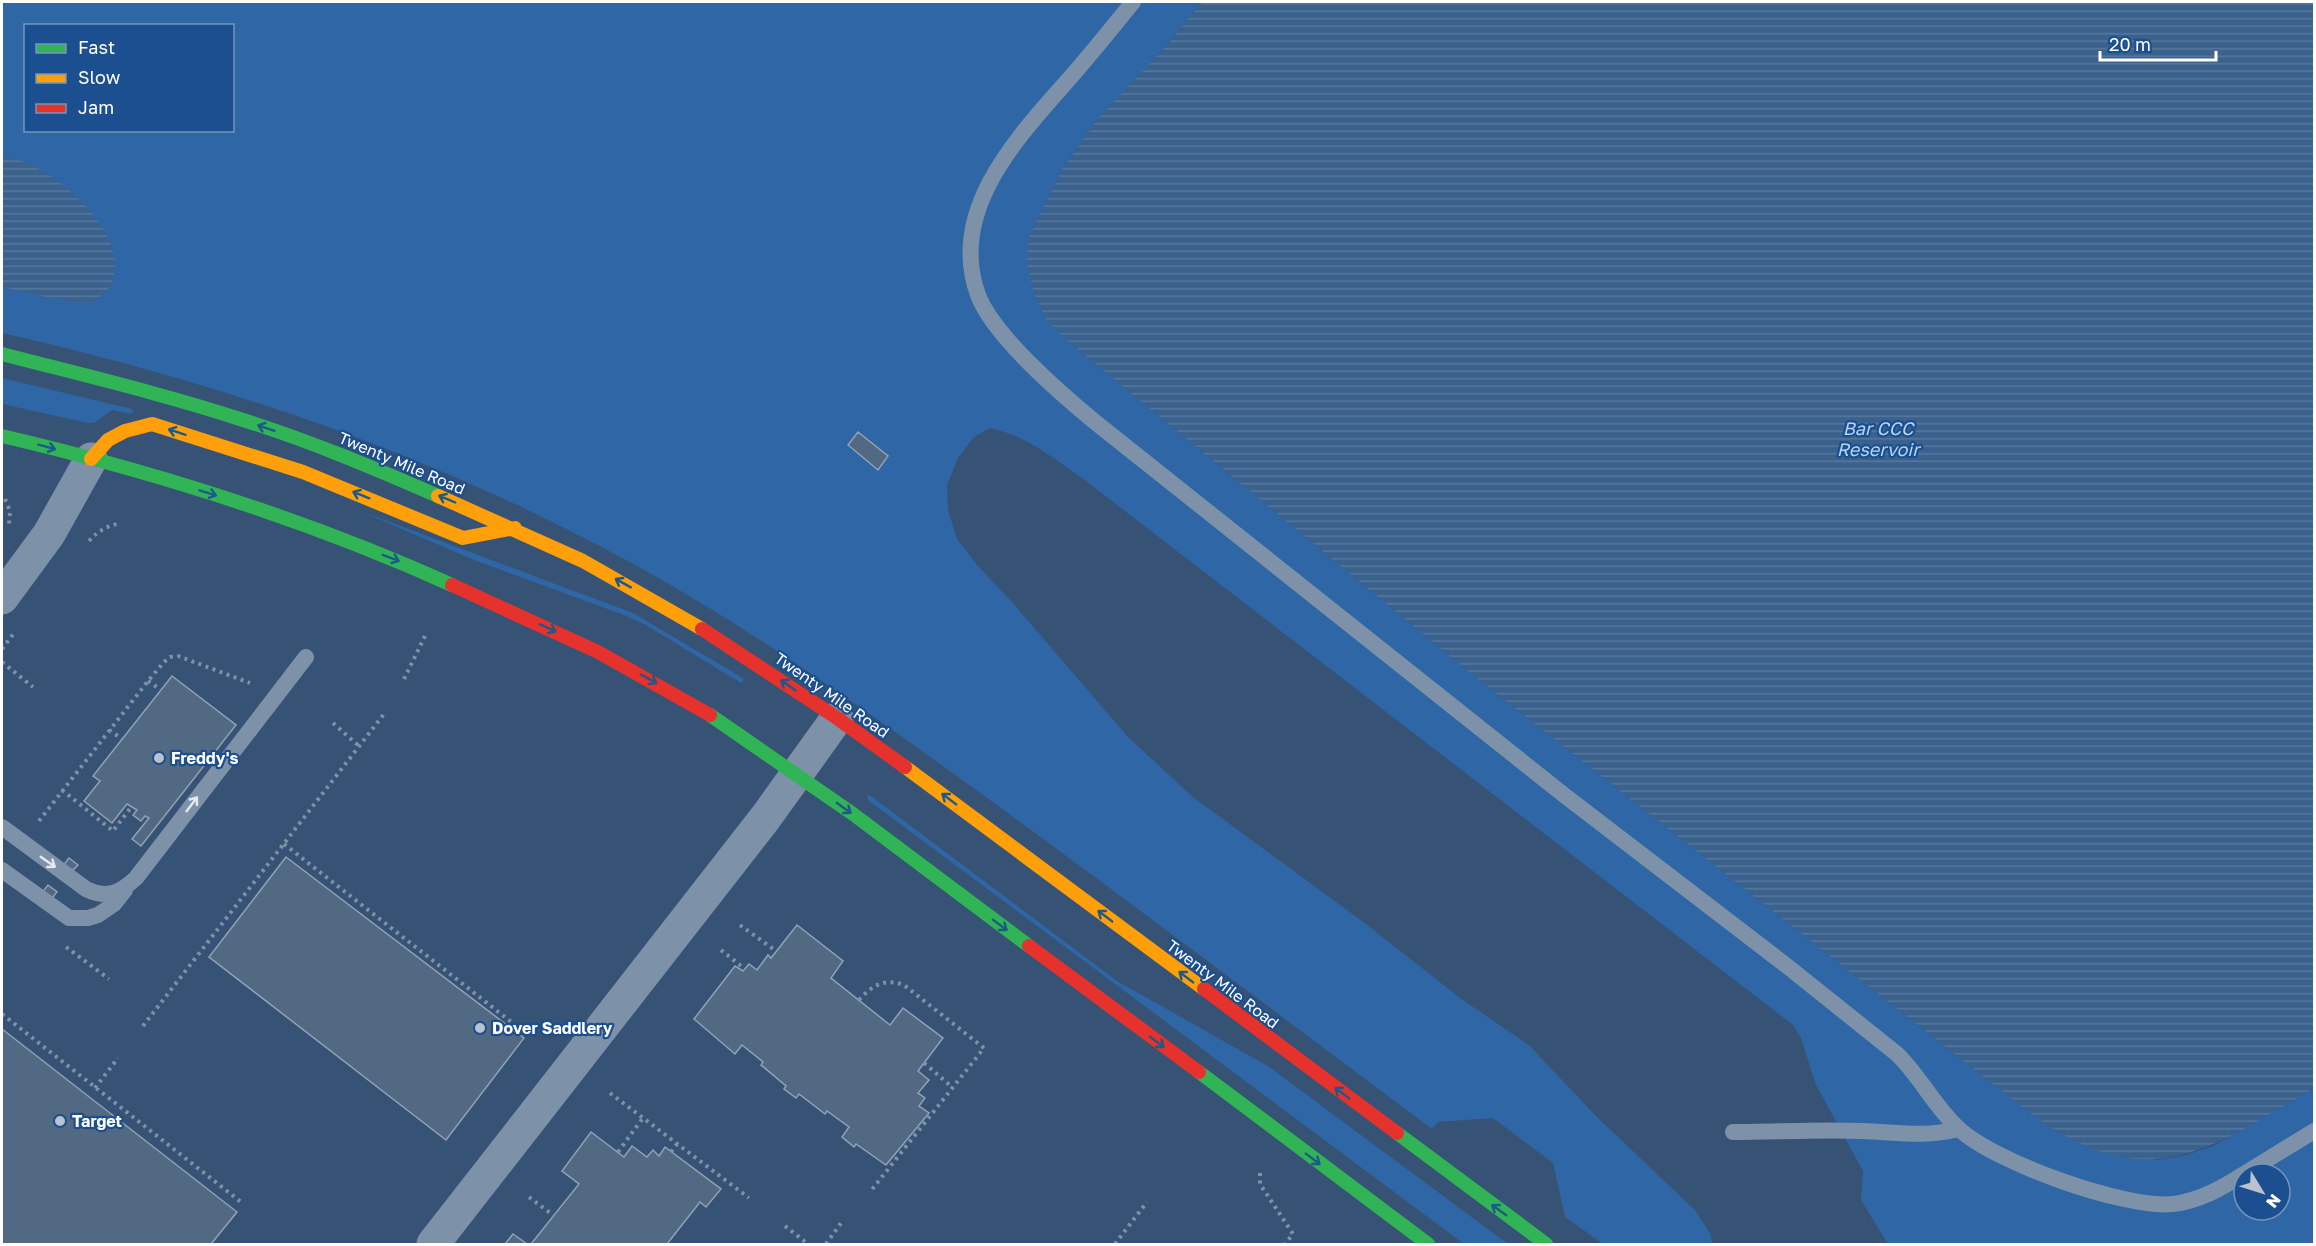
<svg xmlns="http://www.w3.org/2000/svg" width="2316" height="1246" font-family="'Golos Text',sans-serif">
<style>
.grass{fill:#2f66a5;fill-rule:evenodd}
.water{fill:url(#water-rules)}
.building{fill:#526984;stroke:#92a2b6;stroke-width:1.5}
.lines{fill:none;stroke-linecap:round;stroke-linejoin:round}
.path{stroke:#7d92a8;stroke-width:4;stroke-dasharray:3 4.5;stroke-linecap:butt}
.lane{stroke:#7d92a8;stroke-width:16}
.street{stroke:#7d92a8;stroke-width:33}
.fast{stroke:#30b455;stroke-width:14}
.slow{stroke:#ff9f0a;stroke-width:14}
.jam{stroke:#e5322d;stroke-width:14}
.oneway{stroke:#1d5989}
.oneway2{stroke:#e5e9ee}
.poi-dot{fill:#b9c2ce;stroke:#1b4f8f;stroke-width:2}
.labels{text-anchor:middle;dominant-baseline:central;stroke-width:4.5;stroke-linejoin:round;paint-order:stroke}
.street-label{font-size:16px;fill:#fff;stroke:#1b4f8f}
.poi-label{font-size:16px;font-weight:bold;fill:#fff;stroke:#1b4f8f;text-anchor:start}
.water-label{font-size:18px;font-style:italic;fill:#b5d3f5;stroke:#1b4f8f}
</style>
<defs>
<pattern id="water-rules" width="6" height="5" patternUnits="userSpaceOnUse" patternTransform="scale(1.5)"><rect width="6" height="5" fill="#3b618d"/><path d="M0 2.5h6" fill="none" stroke="#58799e"/></pattern>
</defs>
<rect width="100%" height="100%" fill="#365274"/>
<path class="grass" d="M2 2H1202L1168 44 1096 121 1063 168 1028 239 1074 346 1469 672 1985 1078 2057 1131 2157 1160 2186 1155 2213 1146 2314 1088V1244H1888L1861 1200 1863 1171 1815 1083 1801 1038 1793 1025 1082 478C1050 456 1029 437 990 428L974 437 958 458 947 485 948 510 957 539 978 566 1012 602 1128 737 1193 797 1366 924 1460 998 1529 1045 1596 1116 1695 1210 1711 1235 1712 1244H1603L1565 1217 1553 1163 1493 1118 1438 1122 1432 1129C1290 1023 1148 916 1005 811 888 726 772 642 646 571 444 458 227 384 2 333ZM26 26H232V130H26ZM2244 1174H2280V1210H2244Z
M2 378 132 409 134 412 130 414 112 410 94 423H88L2 404Z
M358 510 633 613 743 678V682L741 683 644 624 624 615 474 560Z
M867 795 871 796 1117 981 1268 1066 1508 1244H1464L868 800Z"/>
<path class="water" d="M1202 2H2314V1088C2225 1139 2162 1193 2059 1132 2033 1117 2009 1096 1985 1078L1469 672 1074 346 1047 321 1034 293 1027 263 1028 239 1063 168 1096 121 1168 44Z
M2 157C10 159 20 160 28 163 65 180 122 230 114 274 111 288 102 299 88 303 78 305 16 290 2 287Z"/>
<path class="building" d="M858 432 888 456 878 470 848 445Z
M172 676 236 725 141 846 132 839 149 818 145 816 141 821 133 815 137 810 127 804 112 823 84 801 100 781 93 776Z
M286 857 524 1038 446 1140 209 957Z
M69 858 78 865 70 873 62 867Z
M48 885 57 892 50 901 41 894Z
M797 925 843 961 831 978 890 1025 903 1008 943 1038 918 1071 929 1080 918 1093 925 1098 919 1106 929 1113 886 1165 856 1144 854 1147 842 1137 849 1127 827 1111 825 1114 799 1094 796 1098 784 1089 786 1086 761 1065 763 1062 742 1045 735 1054 694 1019 735 966 743 971 749 964 757 970 768 955 771 958Z
M2 1029 237 1212 211 1244H2Z
M591 1132 624 1157 632 1146 647 1157 653 1150 659 1156 665 1147 721 1189 706 1207 700 1202 667 1244H531L579 1184 562 1171Z
M513 1234 527 1244H505Z"/>
<g class="lines">
<path class="path" d="M5 499 10 511 9 524
M89 541C99 530 107 526 121 523
M2 649 14 633
M2 662 33 687
M404 679 425 636
M148 681 161 690
M333 723 359 746
M109 730 122 739
M62 790 113 831 132 806
M39 821 148 681 164 662 170 657 178 656 250 683
M284 844 519 1028 552 1026
M740 925 776 951
M66 947 109 979
M721 950 745 969
M859 1000C872 985 885 978 904 985L984 1048 870 1192
M2 1014 241 1202
M143 1026 384 714
M924 1063 952 1087
M95 1088 118 1058
M610 1093 749 1198
M618 1152 643 1118
M671 1152 677 1144
M1260 1173V1184L1293 1234 1285 1244
M529 1197 554 1216
M785 1226 808 1244
M826 1244 841 1223
M1115 1244 1147 1202"/>
<path class="lane" d="M1133 2C1112 28 1091 54 1069 79 1018 137 947 210 978 295 993 335 1061 394 1095 422L1564 795 1787 966 1897 1054C1920 1076 1934 1106 1958 1128 1993 1162 2125 1209 2173 1204 2199 1201 2222 1188 2244 1174
M2 827 86 889C106 899 120 893 136 878L306 657
M2 870 69 918H88L98 915 114 904 125 890
M1733 1132C1776 1132 1819 1129 1862 1131 1897 1132 1923 1138 1958 1129
M2244 1174 2314 1131"/>
<path class="street" d="M2 598 49 534 91 459
M433 1244 766 817 837 718"/>
<path class="fast" d="M2 354C83 375 164 394 243 420 310 441 374 468 438 496
M2 436C156 472 308 520 452 585
M710 715 853 814 1029 946
M1199 1072 1428 1244
M1397 1133 1546 1244"/>
<path class="slow" d="M91 459 108 440 125 431 152 424 303 472 463 538 515 528
M438 496 583 561 702 629
M905 767 1204 989"/>
<path class="jam" d="M452 585 598 652 710 715
M702 629 837 718 905 767
M1029 946 1199 1072
M1204 989 1397 1133"/>
</g>
<defs><path id="oneway-shaft" d="M-6 0H5M1.5-3L5.5 0L1.5 3" fill="none" stroke-width="1.6" stroke-linecap="round" stroke-linejoin="round" transform="scale(1.5)"/></defs>
<g class="oneway">
<use href="#oneway-shaft" transform="translate(266 428) rotate(-161)"/>
<use href="#oneway-shaft" transform="translate(177 432) rotate(-162)"/>
<use href="#oneway-shaft" transform="translate(47 447) rotate(15)"/>
<use href="#oneway-shaft" transform="translate(208 493) rotate(17)"/>
<use href="#oneway-shaft" transform="translate(361 495) rotate(-158)"/>
<use href="#oneway-shaft" transform="translate(447 499) rotate(-157)"/>
<use href="#oneway-shaft" transform="translate(391 558) rotate(21)"/>
<use href="#oneway-shaft" transform="translate(623 583) rotate(-151)"/>
<use href="#oneway-shaft" transform="translate(548 628) rotate(25)"/>
<use href="#oneway-shaft" transform="translate(649 679) rotate(29)"/>
<use href="#oneway-shaft" transform="translate(788 685) rotate(-145)"/>
<use href="#oneway-shaft" transform="translate(949 799) rotate(-143)"/>
<use href="#oneway-shaft" transform="translate(844 808) rotate(36)"/>
<use href="#oneway-shaft" transform="translate(1105 916) rotate(-143)"/>
<use href="#oneway-shaft" transform="translate(1000 925) rotate(37)"/>
<use href="#oneway-shaft" transform="translate(1186 977) rotate(-143)"/>
<use href="#oneway-shaft" transform="translate(1157 1042) rotate(37)"/>
<use href="#oneway-shaft" transform="translate(1342 1093) rotate(-143)"/>
<use href="#oneway-shaft" transform="translate(1313 1159) rotate(37)"/>
<use href="#oneway-shaft" transform="translate(1499 1210) rotate(-144)"/>
</g>
<g class="oneway2">
<use href="#oneway-shaft" transform="translate(192 804) rotate(-53)"/>
<use href="#oneway-shaft" transform="translate(48 862) rotate(35)"/>
</g>
<g class="poi-dot">
<circle cx="159" cy="758" r="6"/>
<circle cx="480" cy="1028" r="6"/>
<circle cx="60" cy="1121" r="6"/>
</g>
<g class="labels">
<g class="street-label">
<text transform="translate(402 463) rotate(23)">Twenty Mile Road</text>
<text transform="translate(832 695) rotate(35)">Twenty Mile Road</text>
<text transform="translate(1223 984) rotate(37)">Twenty Mile Road</text>
</g>
<g class="poi-label">
<text x="171" y="758">Freddy's</text>
<text x="492" y="1028">Dover Saddlery</text>
<text x="72" y="1121">Target</text>
</g>
<g class="water-label">
<text x="1878" y="428">Bar CCC<tspan x="1878" dy="21">Reservoir</tspan></text>
</g>
</g>
<rect width="2316" height="1246" fill="none" stroke="#ffffff" stroke-width="6"/>
<rect x="24" y="24" width="210" height="108" fill="#1b4f8f" stroke="#7695bc" stroke-width="1.5"/>
<rect x="36" y="44" width="30" height="9" fill="#30b455" stroke="#7695bc" stroke-width="1.5"/>
<text x="78" y="54" font-size="18" fill="#ffffff">Fast</text>
<rect x="36" y="74" width="30" height="9" fill="#ff9f0a" stroke="#7695bc" stroke-width="1.5"/>
<text x="78" y="84" font-size="18" fill="#ffffff">Slow</text>
<rect x="36" y="104" width="30" height="9" fill="#e5322d" stroke="#7695bc" stroke-width="1.5"/>
<text x="78" y="114" font-size="18" fill="#ffffff">Jam</text>
<g transform="translate(2262 1192) rotate(128)"><circle r="28" fill="#1b4f8f" stroke="#7695bc" stroke-width="1.5"/>
<path d="M0-4.5L10 22L0 15L-10 22Z" fill="#b9c2ce"/>
<text y="-9" font-size="16" font-weight="bold" text-anchor="middle" fill="#ffffff">N</text>
</g>
<path d="M2100 51v9h116v-9" fill="none" stroke="#ffffff" stroke-width="3"/>
<text x="2109" y="51" font-size="18" fill="#ffffff" stroke="#1b4f8f" stroke-width="4.5" paint-order="stroke">20 m</text>
</svg>
